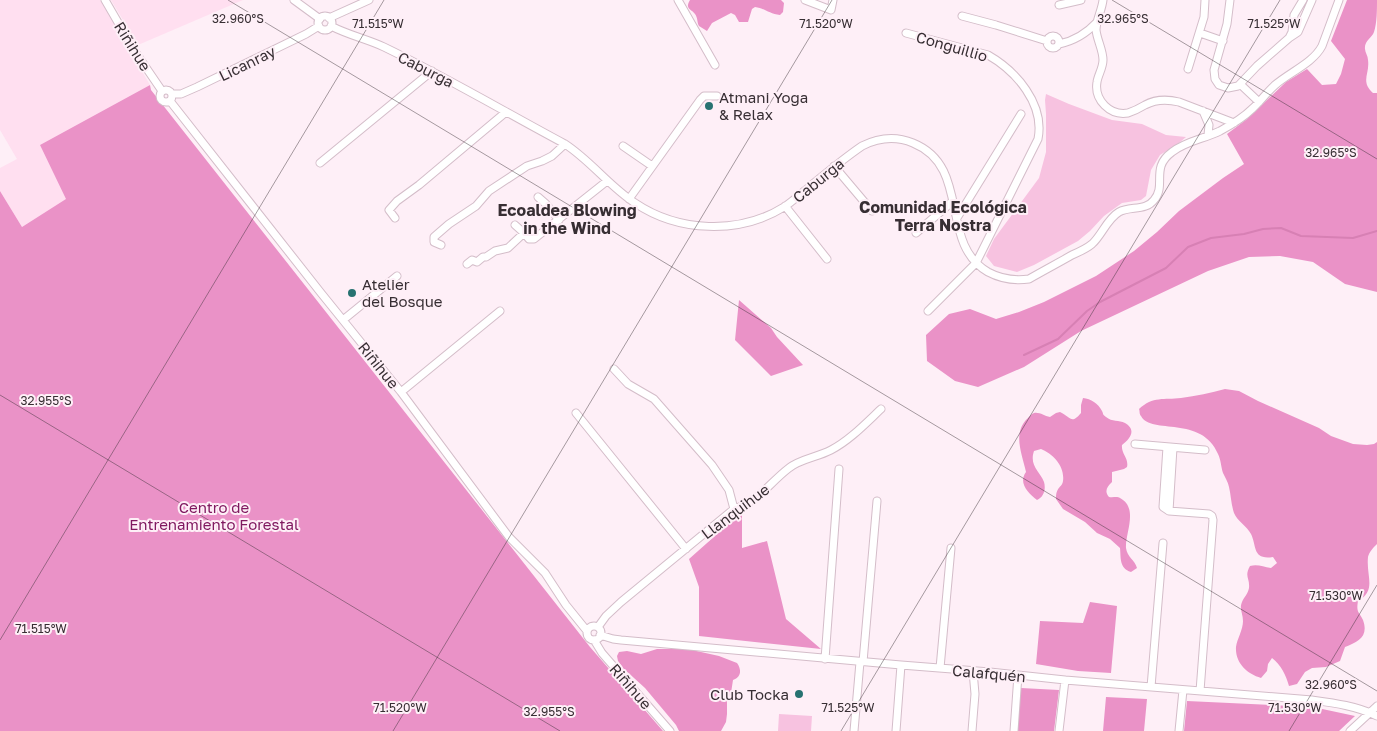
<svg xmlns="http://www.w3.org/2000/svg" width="1377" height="731" font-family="'Golos Text',sans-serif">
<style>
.built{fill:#ffdff0}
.green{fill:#f7c2e0}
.forest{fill:#ea92c7}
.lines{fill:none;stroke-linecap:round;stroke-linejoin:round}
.stream{stroke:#d780b4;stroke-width:2}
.minor-casing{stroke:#d4bdc9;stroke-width:9}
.minor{stroke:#fff;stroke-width:7}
.ticks{fill:none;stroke:#372e33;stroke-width:1;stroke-opacity:0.45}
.poi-dot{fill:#277271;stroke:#feeff7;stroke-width:2}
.labels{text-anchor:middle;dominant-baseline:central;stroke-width:4;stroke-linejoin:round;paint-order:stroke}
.street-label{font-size:15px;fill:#372e33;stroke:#feeff7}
.poi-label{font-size:15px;fill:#372e33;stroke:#feeff7;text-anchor:start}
.park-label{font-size:15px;fill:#801960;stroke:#feeff7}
.neighbourhood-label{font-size:16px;font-weight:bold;fill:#372e33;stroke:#feeff7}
.ticks-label{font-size:12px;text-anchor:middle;fill:#372e33;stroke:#feeff7;stroke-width:4;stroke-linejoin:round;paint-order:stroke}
</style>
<rect width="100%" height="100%" fill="#feeff7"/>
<path class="built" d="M0 0H100L150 85 40 145 67 199 22 227 0 191V168L17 159 0 130Z
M111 0H243L138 45Z"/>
<path class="green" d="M1046 94 1069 104 1112 120 1142 124 1166 135 1186 137 1179 143 1160 155 1151 170 1146 196 1141 200 1122 203 1104 216 1090 231 1078 241 1034 265 1017 272 994 266 986 256 994 239 1039 178 1046 152V114L1045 100Z
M779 714 812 716 811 731H778Z"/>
<path class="forest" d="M690 0H781L784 3 783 12 780 15C769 14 764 8 755 7L752 9 748 22H739L735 15 731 13 712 23 707 31 699 26C697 23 698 18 695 14 690 8 685 9 690 0Z
M1347 0H1377C1377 10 1377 23 1374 32 1372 38 1364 41 1365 49 1365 52 1368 56 1368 60 1370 74 1360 81 1373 93H1377V292L1345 284 1313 262 1280 256 1249 257 1208 271 1081 331 1024 367 978 387 955 381 927 361 926 335 949 314 970 309 996 319 1019 312 1044 302 1096 276 1134 251 1157 232 1179 211 1223 178 1244 164 1227 134 1247 119 1286 82 1307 69 1322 85 1336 84 1341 74 1345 59 1331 41Z
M150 85 151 90 590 647 663 731H0V191L22 227 66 199 40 145Z
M739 300 771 328 777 337 803 365 771 376 735 340Z
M1225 389 1239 391 1258 401 1319 428 1331 436 1353 444 1367 445 1374 444 1377 442V544C1374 547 1369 552 1368 557 1366 577 1377 590 1358 601 1356 613 1359 611 1363 620 1369 637 1358 642 1345 647L1340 661 1326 667 1312 668 1305 672 1297 684 1289 686C1286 675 1281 665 1272 658L1268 664 1267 671 1261 678C1247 674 1235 663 1236 647 1237 639 1243 630 1243 621 1243 614 1239 609 1242 602 1244 597 1248 594 1249 588 1250 578 1244 577 1250 566 1258 564 1263 567 1271 568L1277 563 1273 557C1252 560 1257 546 1251 534 1247 526 1237 521 1234 513 1231 504 1231 495 1229 487 1228 482 1225 477 1223 473 1221 467 1221 460 1218 454 1202 415 1151 435 1141 416 1139 414 1140 411 1139 409 1153 396 1164 400 1181 398 1196 396 1211 393 1225 389Z
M1083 398C1091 399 1098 403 1102 411 1104 415 1102 414 1106 417 1112 422 1119 420 1125 423 1137 430 1130 439 1122 445 1121 454 1129 458 1127 467L1124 469 1112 472V482C1107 487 1104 491 1109 497 1113 498 1117 496 1120 498 1139 508 1125 533 1126 548 1127 557 1135 560 1137 568L1131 572C1119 568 1121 558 1120 548L1110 539 1097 533 1085 522 1063 509 1056 499C1056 486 1062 488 1063 481 1065 466 1053 454 1041 449L1034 451C1029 466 1040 471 1044 482 1046 489 1044 497 1037 500 1028 493 1018 483 1026 472 1022 453 1012 433 1028 418 1030 416 1031 414 1034 413 1040 412 1044 416 1050 417L1056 413 1060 412C1071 417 1071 425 1081 413V405Z
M742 512V548L767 541 786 619 821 649 699 636V587L689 559Z
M1090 602 1117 606 1111 673 1078 671 1036 664 1040 621 1083 623Z
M657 649H679L692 650 719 656 737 663C742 670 741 677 733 680L731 693 727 701V714L726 722 721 731H679L676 725 645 688 623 668 618 661 617 656 619 652 627 651 641 654Z
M1021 688 1059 690 1054 731H1017Z
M1106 697 1147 699 1144 731H1103Z
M1187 701 1313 707 1355 716 1339 731H1184Z"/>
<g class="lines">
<path class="stream" d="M1024 355 1058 339 1087 311 1100 302 1166 268 1188 247 1211 238 1244 234 1263 229 1281 228 1301 236 1353 238 1377 231"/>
<g class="minor-casing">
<path id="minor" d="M105 0 134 50 162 91
M294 0 320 19
M678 0 715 65
M805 0 831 10 833 0
M1103 0C1102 10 1096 20 1096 30 1097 40 1103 50 1103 60 1103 68 1098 75 1097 82 1094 100 1110 116 1128 113 1134 111 1140 108 1145 105 1156 99 1167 99 1179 102L1234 123
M1230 0 1227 24 1214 70 1215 79 1219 85 1228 88 1238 86 1257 66 1289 38
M1303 0 1294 15 1292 32 1289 38 1298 32 1312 0
M1059 5 1081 0
M962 16 996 25 1047 41
M318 23a7 7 0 1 1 14 0a7 7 0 1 1-14 0Z
M329 18 369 0
M331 26C348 35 367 39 384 47 446 77 505 112 565 144 591 161 609 186 635 203 678 232 739 235 784 207 792 202 800 194 808 188 825 174 843 159 862 146 878 138 896 136 913 143 972 167 938 243 988 272 1001 279 1014 281 1029 279 1043 271 1058 263 1072 255 1079 252 1086 249 1092 244 1102 235 1107 219 1119 212 1130 206 1146 211 1154 200 1167 185 1150 168 1172 152 1186 141 1204 139 1220 131 1231 125 1243 118 1252 109 1260 102 1267 92 1275 85 1290 72 1313 63 1322 46L1339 0
M906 33 988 55C1016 71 1045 104 1038 139L976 263 928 311
M1200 33 1223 41
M1047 42a6 6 0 1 1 12 0a6 6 0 1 1-12 0Z
M1059 44C1074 41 1086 34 1097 22
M1188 69 1204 17 1205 0
M1240 84 1259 102
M160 96a6 6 0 1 1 12 0a6 6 0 1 1-12 0Z
M172 94H181L197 87 306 34 319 26
M170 101 321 293 401 392 509 537 545 573 566 605 587 631
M1203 111 1209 125 1208 135
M623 146 652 166
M320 163 432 71
M834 166 872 211
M538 197 546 204 559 220
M629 199 700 100 704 96H717
M785 206 827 259
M395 218 389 210 397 201 419 185 506 112
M957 218 1021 114
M515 225 524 233
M916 233 953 201
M441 245 434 242V237L449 224 476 206 489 191 527 166 542 161 552 156 565 144
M467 264 472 260 477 262 483 257H486L495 251 508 248 524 233 529 239H534L607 181
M343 320 397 276
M614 369 628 384 654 399 712 465 729 490 734 509
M401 392 500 311
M576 413 686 549
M1135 444 1205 450
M1167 447 1163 507 1169 511 1209 514 1212 516 1213 520 1200 691
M1169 511 1173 448
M587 633a7 7 0 1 1 14 0a7 7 0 1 1-14 0Z
M598 627 606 616 621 602 734 509C761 500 768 484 789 468 800 459 818 457 831 450 850 440 866 423 881 409
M600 635 613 639 621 640 901 665 990 672 1065 680 1312 700C1334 703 1357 706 1377 716
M594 640 602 653 670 731
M825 659 839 469
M863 662 877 501
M940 668 951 548
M1151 687 1163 543
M854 731 860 662
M896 731 901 665
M972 731 975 694 973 671
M1014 731 1018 675
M1059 731 1065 680
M1179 731 1183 690
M1350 731 1377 706"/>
</g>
<use href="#minor" class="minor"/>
</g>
<path class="ticks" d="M228 0 1377 691M1112 0 1377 159M0 395 560 731M0 640 384 0M393 731 832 0M841 731 1280 0M1289 731 1377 585"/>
<g class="poi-dot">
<circle cx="709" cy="106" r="5"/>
<circle cx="352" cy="293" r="5"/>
<circle cx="799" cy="694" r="5"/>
</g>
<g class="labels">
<g class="street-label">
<text transform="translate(133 46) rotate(58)">Riñihue</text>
<text transform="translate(952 46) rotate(16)">Conguillio</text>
<text transform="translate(247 63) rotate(-26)">Licanray</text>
<text transform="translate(426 69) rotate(27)">Caburga</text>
<text transform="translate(818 180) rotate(-39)">Caburga</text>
<text transform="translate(379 365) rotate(51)">Riñihue</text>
<text transform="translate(735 511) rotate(-37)">Llanquihue</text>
<text transform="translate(989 673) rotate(5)">Calafquén</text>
<text transform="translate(631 686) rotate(49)">Riñihue</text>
</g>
<g class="poi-label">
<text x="719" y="97">Atmani Yoga<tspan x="719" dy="17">&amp; Relax</tspan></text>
<text x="362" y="284">Atelier<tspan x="362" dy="17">del Bosque</tspan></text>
<text x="789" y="694" text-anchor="end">Club Tocka</text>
</g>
<g class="park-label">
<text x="214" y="507">Centro de<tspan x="214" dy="17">Entrenamiento Forestal</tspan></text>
</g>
<g class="neighbourhood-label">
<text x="943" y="207">Comunidad Ecológica<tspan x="943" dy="18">Terra Nostra</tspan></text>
<text x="567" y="210">Ecoaldea Blowing<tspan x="567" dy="18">in the Wind</tspan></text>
</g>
</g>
<g class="ticks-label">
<text x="1123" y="23">32.965°S</text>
<text x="238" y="23">32.960°S</text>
<text x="378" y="28">71.515°W</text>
<text x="826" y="28">71.520°W</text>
<text x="1274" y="28">71.525°W</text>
<text x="1331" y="157">32.965°S</text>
<text x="46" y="405">32.955°S</text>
<text x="1336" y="600">71.530°W</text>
<text x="41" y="633">71.515°W</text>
<text x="1331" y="689">32.960°S</text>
<text x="400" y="712">71.520°W</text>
<text x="848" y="712">71.525°W</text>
<text x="1295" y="712">71.530°W</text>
<text x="549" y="716">32.955°S</text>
</g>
</svg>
